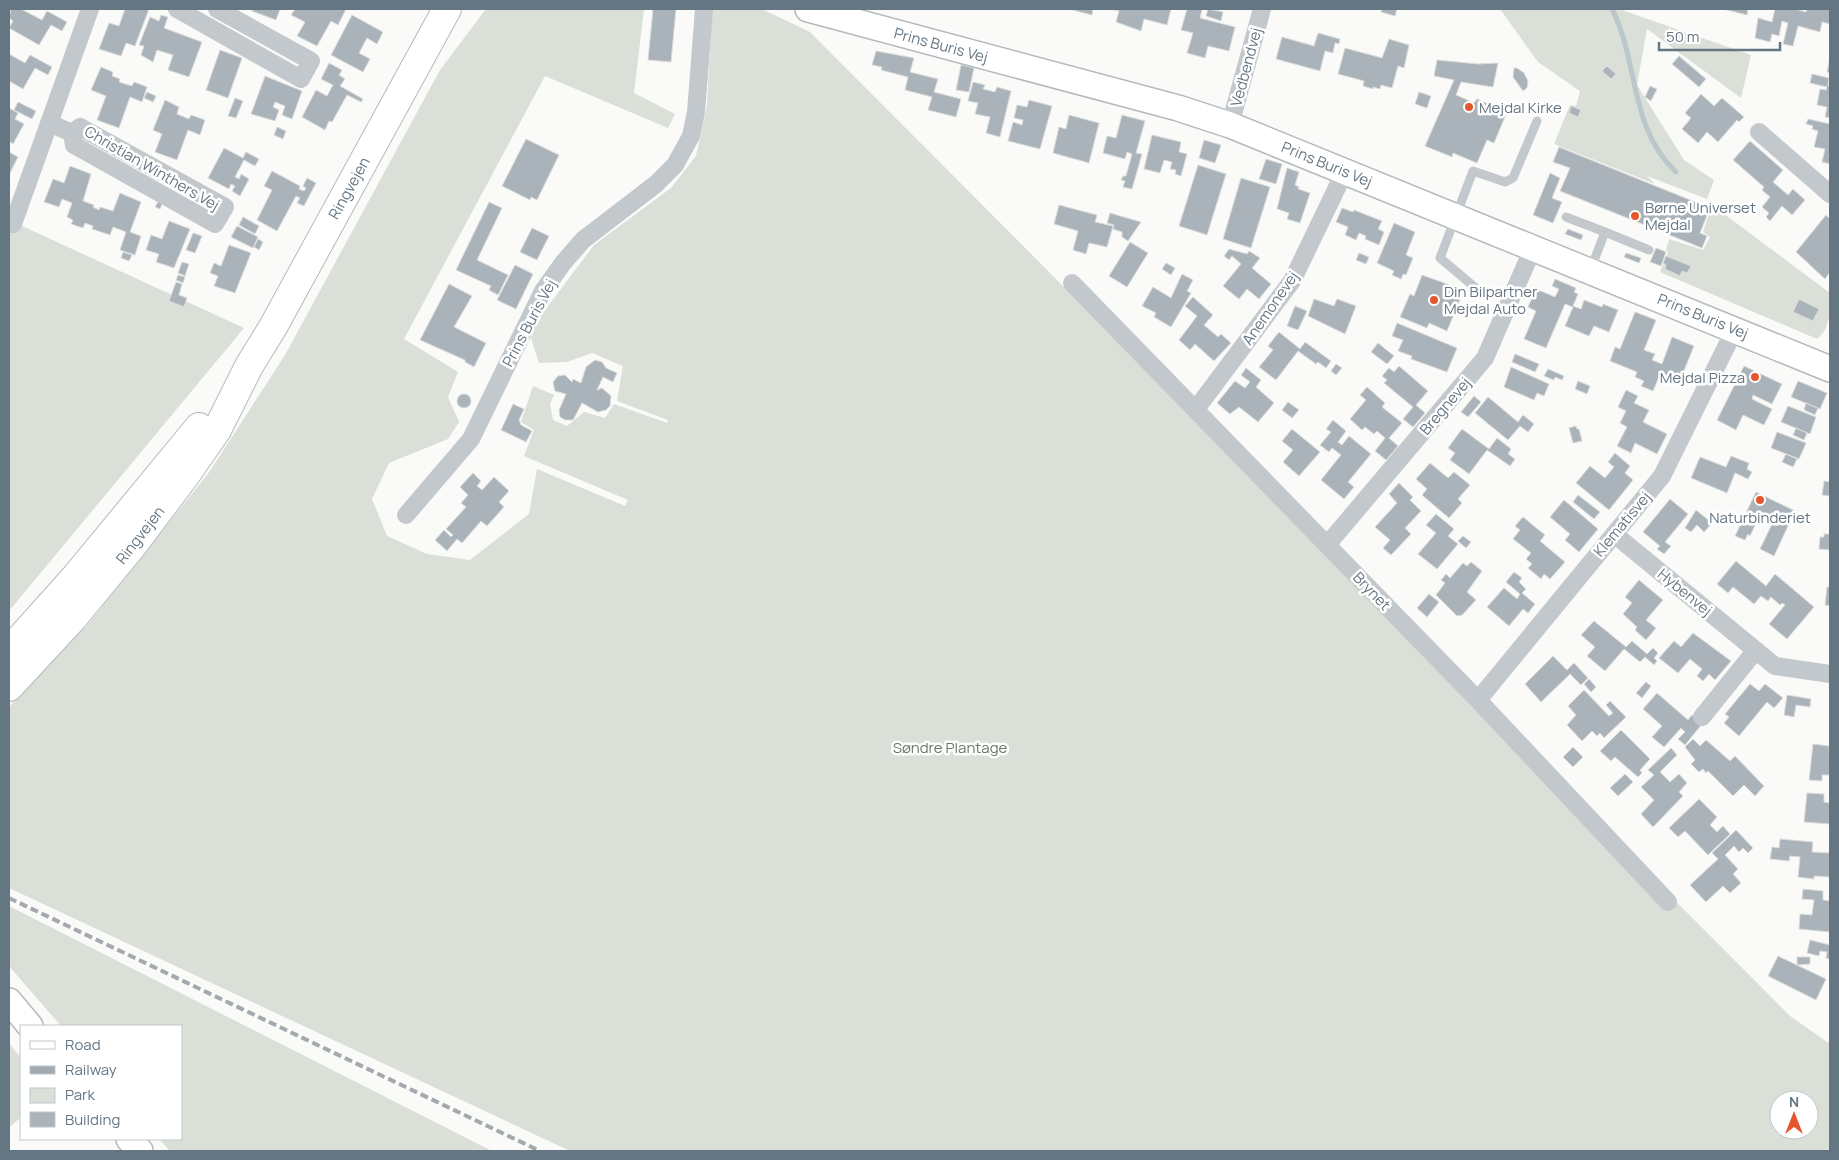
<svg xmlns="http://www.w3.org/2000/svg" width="1839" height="1160" font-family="Manrope,sans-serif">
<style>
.green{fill:#dadfd7;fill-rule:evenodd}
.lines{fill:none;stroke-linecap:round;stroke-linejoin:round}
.stream{stroke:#bbc7cb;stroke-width:5}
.building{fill:#aab3b9;stroke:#dcdcda}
.secondary-casing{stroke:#b3babf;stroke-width:28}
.primary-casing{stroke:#b5babe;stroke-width:30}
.lane{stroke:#c3c8cc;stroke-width:9}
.street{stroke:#c3c8cc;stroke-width:18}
.secondary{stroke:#fff;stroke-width:25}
.primary{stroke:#fff;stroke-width:28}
.rail{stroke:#a2aab0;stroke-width:4;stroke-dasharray:8 4;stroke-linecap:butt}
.poi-dot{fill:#e4572e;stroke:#fff;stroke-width:2}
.labels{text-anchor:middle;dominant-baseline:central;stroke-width:5;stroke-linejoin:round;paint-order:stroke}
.street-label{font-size:15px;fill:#657683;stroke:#fff}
.poi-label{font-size:15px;fill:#657683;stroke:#fff;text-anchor:start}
.park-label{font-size:15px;fill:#687a64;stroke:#fff}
</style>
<rect width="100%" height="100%" fill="#fafaf8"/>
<path class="green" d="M486 9H644L634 93 675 114 668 128 545 76 404 339 458 372 448 397 459 422 448 439 389 463 372 499 387 536 427 554 470 560 529 514 537 469 625 506 628 500 524 456 534 430 521 422 533 386 554 395 550 404 553 420 567 426 584 412 605 418 614 404 667 423 668 420 617 401 623 366 592 353 567 362 539 363 531 338 536 322 594 245 671 188 696 156 707 105 712 9H762L810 32 1790 1016 1830 1044V1151H570L9 888V707L89 623 210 471 285 355 440 70ZM1779 1100H1809V1130H1779Z
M1500 9H1619L1751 55 1741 98 1647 29 1637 85 1684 160 1714 180 1707 199 1647 176 1655 184 1554 144 1570 105 1576 106 1580 91 1538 62Z
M1712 205 1830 293C1830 310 1831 328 1817 339L1660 272 1668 252 1666 250 1669 239 1703 250 1710 237 1703 232Z
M9 220 244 328 9 611Z
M9 906 492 1151H170L159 1139H181V1026H61L9 966Z
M9 1043 21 1058V1117L9 1128Z"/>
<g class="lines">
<path class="stream" d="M1612 9C1639 62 1629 128 1676 172"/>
</g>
<path class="building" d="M11 9H21L42 20 47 11 67 22 62 31 51 25 39 45 9 28 13 21 9 18Z
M125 9H149L135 46 126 43 121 56 99 49 109 23 119 26Z
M252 9H280L276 20 252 11Z
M295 9H346L338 25 331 21 317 46 297 36 305 22 291 15Z
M653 9H676L671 62 648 60Z
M1069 9H1093L1092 15Z
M1110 9H1171L1167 25 1144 19 1141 31 1116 22 1119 11Z
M1187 9H1202L1200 18 1235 27 1229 51 1208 46 1205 58 1187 53 1193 33 1181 30Z
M1208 9 1223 12 1221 21 1206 16Z
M1382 9H1397L1395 16 1381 12Z
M1723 9H1748L1747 15Z
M1775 9H1795L1806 12 1807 9H1830V24L1822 22 1820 32 1798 26 1793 46 1783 44 1788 23 1782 21 1779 36 1772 34 1770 42 1755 38 1758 18 1772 22Z
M161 15 168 17 164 28 202 42 189 77 168 70 173 55 157 50 153 62 141 55 144 46 139 45 150 17 159 21Z
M352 15 383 32 377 44 367 38 359 53 370 59 363 72 331 55Z
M1318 33 1340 39 1339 44 1335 43 1333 53 1325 51 1320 71 1276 59 1282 37 1314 46Z
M1389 39 1409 45 1404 68 1398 66 1392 88 1381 85 1380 89 1373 87V89L1363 86 1364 81 1338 74 1345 48 1382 58Z
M220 50 242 58 228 98 206 90Z
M876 51 914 58 910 72 938 79 934 92 961 99 956 117 928 110 932 97 905 90 908 77 881 70 882 67 872 65Z
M9 54 25 63 30 55 52 67 48 75 35 68 23 89 9 81Z
M1679 56 1706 79 1699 87 1672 64Z
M1830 57V73L1827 72Z
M1437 60 1478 64 1498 63 1493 87 1461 82 1456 95 1474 103 1477 99 1507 112 1494 143 1487 140 1477 163 1453 153 1452 157 1425 146 1454 80 1434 76Z
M329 63 342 70 339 75 345 79 340 86 363 99 361 102 347 95 332 122 329 121 325 130 302 117 316 90 327 96 333 85 321 79Z
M961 65 974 68 969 92 956 90Z
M1607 66 1616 74 1611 79 1602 71Z
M101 67 113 72 112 76 120 79 119 82 132 86 134 82 147 87 142 102 130 97 119 128 97 120 106 96 91 90Z
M1514 68H1517L1524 73 1528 81 1527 88 1523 91 1513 77Z
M1812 74 1829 78 1828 86H1830V118L1825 117 1827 107 1817 105 1820 89 1826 90 1827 87 1810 83Z
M265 76 302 91 292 119 282 115 285 106 275 102 273 107 279 110 275 121 251 114Z
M973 82 985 85 983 89 995 92 997 87 1011 91 1000 137 986 133 990 117 975 114 978 103 968 101Z
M1650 86 1657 89 1651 101 1645 97Z
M147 92 156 96 153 102 144 98Z
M1419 92 1431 96 1427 108 1415 104Z
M1701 94 1714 106 1722 98 1744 117 1739 122 1737 120 1718 142 1707 132 1698 143 1682 129 1691 118 1685 113Z
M235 98 243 101 236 118 228 116Z
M165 100 179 107 177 114 189 119 191 115 205 120 200 135 188 130 177 160 155 152 162 134 153 130Z
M1029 100 1052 106 1040 149 1008 141 1013 122 1022 125 1023 120 1014 118 1017 105 1027 107Z
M18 102 36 111 32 119 14 110Z
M1571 106 1581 110 1578 117 1569 113Z
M9 108 18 113 15 119 24 124 13 144 9 141Z
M1069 115 1099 123 1089 163 1053 153 1059 127 1066 129Z
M1122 115 1145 121 1136 153 1142 154 1132 189 1123 187 1125 181 1121 180 1123 176H1126L1132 154 1127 152 1125 159 1103 153 1107 136 1116 138Z
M1808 119 1830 124V164L1822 162 1825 149 1814 147 1818 131 1812 129 1813 126 1806 124Z
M277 127 286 131 283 139 274 135Z
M1152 135 1181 142 1179 152 1187 154 1181 176 1175 174 1176 170 1170 169 1172 162 1164 160 1160 173 1144 169Z
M526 139 559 155 537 200 531 197 530 200 502 186Z
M1204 140 1221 145 1215 163 1199 158Z
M1750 141 1783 170 1773 182 1788 195 1793 189 1805 200 1792 215 1782 206 1770 221 1766 217 1769 213 1762 207 1770 197 1762 190 1764 187 1733 160Z
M1559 147 1710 208 1700 233 1707 236 1702 248 1560 191 1570 168 1553 162Z
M224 148 243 158 246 152 259 159 255 166 244 160 235 177 239 179 241 174 249 179 240 196 232 191 235 186 231 184 229 189 208 178Z
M9 152 18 157 9 175Z
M1266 159 1282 164 1276 184 1259 179Z
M1198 165 1226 174 1207 235 1179 226Z
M70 166 91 174 83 201 94 205 93 207 99 210 100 207 113 211 120 193 141 202 130 232 141 236 135 255 120 250 126 232 113 227 110 235 92 229 93 226 85 223 83 228 71 224 73 220 67 217 72 203 62 199 59 207 44 202 53 179 64 183Z
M1287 168 1299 172 1295 185 1299 187 1298 189 1310 193 1300 223 1287 219 1289 213 1277 209Z
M272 171 300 186 299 189 304 191 306 188 303 186 307 178 316 183 304 206 297 203 300 198 296 196 277 231 257 220 272 190 264 186Z
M1550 173 1560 178 1552 198 1562 202 1553 223 1533 215Z
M1241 178 1270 187 1251 248 1223 239Z
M159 200 163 202 160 209 155 207Z
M489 202 502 208 477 260 508 275 498 295 489 290 491 286 456 270Z
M1059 205 1097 215 1095 222 1113 226 1107 247 1089 243 1086 254 1073 250 1078 231 1054 224Z
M1342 208 1353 212 1354 210 1382 221 1378 229 1384 232 1379 245 1365 239 1366 236 1359 233 1356 240 1345 235 1348 227 1336 222Z
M1110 213 1141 222 1128 241 1122 237V232L1113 229 1114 225 1107 223Z
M1826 215 1830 219V272L1825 279 1796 252Z
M243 217 259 226 255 234 239 225Z
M169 221 190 229 174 268 156 262 159 254 146 250 151 235 162 239Z
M1394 223 1415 232 1406 255 1413 258 1406 275 1403 274 1401 279 1392 275 1394 271 1377 263Z
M237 226 258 237 253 248 231 237Z
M532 228 549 236 537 260 520 252Z
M1568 229 1583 235 1581 240 1565 234Z
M193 233 202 236 195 253 186 250Z
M258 239 263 242 259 250 254 247Z
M1130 242 1148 253 1127 287 1109 276Z
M229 245 251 253 235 293 214 286 218 276 210 273 214 263 221 266Z
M1656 248 1666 252 1661 266 1650 262Z
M1229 249 1247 254 1249 251 1260 258 1252 268 1271 284 1259 299 1247 289 1239 299 1223 286 1241 264 1232 256 1229 260 1224 256Z
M123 252 132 255 129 261 121 258Z
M1359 253 1369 257 1366 264 1356 260Z
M1626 253 1641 258 1639 263 1624 257Z
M1666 256 1691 266 1687 273 1682 271 1680 276 1665 269 1666 265 1663 263Z
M182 262 189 264 185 276 178 273Z
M1166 263 1175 268 1171 275 1162 269Z
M515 265 533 274 516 309 497 300Z
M1182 274 1193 280 1187 291 1191 293 1171 327 1154 317 1156 313 1142 306 1153 287 1171 298Z
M178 275 185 277 183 283 176 280Z
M1422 275 1464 290 1447 331 1429 323 1427 328 1400 317 1410 294 1414 296Z
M1555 279 1576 288 1574 292 1578 294 1573 306 1581 309 1584 300 1602 307 1603 304 1618 310 1609 332 1594 326 1589 336 1565 326 1573 307 1565 304 1546 348 1524 339 1536 311 1528 307 1536 289 1555 297 1559 289 1552 286Z
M176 282 182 284 179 295 187 298 184 307 169 301Z
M449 284 472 296 454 327 486 343 474 367 465 362V360L420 340Z
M1193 297 1213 315 1204 325 1218 337 1221 334 1231 343 1214 361 1195 344 1190 350 1179 340 1197 316 1185 306Z
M1314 299 1334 306 1337 299 1356 306 1345 334 1308 316Z
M1799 299 1819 309 1813 321 1793 312Z
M1295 306 1307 311 1298 330 1287 326Z
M1635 312 1656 320 1644 350 1655 354 1652 360 1662 364 1672 337 1694 346 1678 385 1659 377 1653 391 1641 386 1644 381 1635 377 1637 372 1610 361 1615 347 1620 349Z
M1397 323 1457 348 1447 372 1411 359 1412 356 1398 351 1403 340 1392 336Z
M1279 332 1300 349 1305 342 1331 361 1326 368 1318 362 1316 364 1298 351 1276 380 1259 367 1273 350 1268 346Z
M1378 343 1394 356 1387 364 1371 352Z
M1515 354 1539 364 1535 372 1512 362Z
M595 360 602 362 606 368 617 373 613 382 603 377 597 390 602 388 611 396 610 406 606 410 598 412 582 403 573 420H565L560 417 559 410 566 394 555 391 553 382 558 376 565 375 572 382 573 379 581 383 586 367Z
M1336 364 1342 368 1336 375 1331 371Z
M1399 366 1428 391 1416 405 1425 413 1413 427 1403 419 1413 407 1384 383 1387 380 1382 376 1389 368 1394 372Z
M1744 366 1782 384 1772 404 1753 395 1752 399 1772 409 1764 425 1743 415 1736 430 1717 420Z
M1511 367 1549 384 1544 396 1537 393 1534 400 1504 387Z
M1246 368 1261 380 1256 387 1274 403 1258 422 1239 407 1230 414 1217 403 1235 381 1245 388 1250 382 1241 375Z
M1548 369 1564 376 1562 380 1555 377 1554 380 1544 376Z
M1578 381 1590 386 1587 394 1575 389Z
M1798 381 1827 393 1820 409 1791 397Z
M1367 387 1385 403 1382 407 1402 423 1389 438 1398 446 1386 460 1375 451 1385 438 1377 431 1374 434 1365 427 1362 430 1350 419 1366 400 1360 395Z
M1626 390 1638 396 1634 403 1649 410 1643 422 1667 434 1657 454 1635 443 1631 453 1617 446 1627 427 1620 423 1626 411 1618 407Z
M457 401a7 7 0 1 1 14 0a7 7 0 1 1-14 0Z
M1474 396 1481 402 1468 417 1461 412Z
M1488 397 1518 422 1523 415 1534 424 1528 432 1520 426 1508 440 1475 413Z
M1288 402 1299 410 1292 418 1282 410Z
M1806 403 1818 408 1815 415 1804 410Z
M513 404 524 409 519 420 521 425 532 431 526 442 501 430Z
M1788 406 1816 417 1810 434 1781 422Z
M1333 420 1346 431 1338 442 1342 445 1349 436 1371 454 1348 482 1354 487 1344 499 1321 480 1341 455 1332 448 1329 452 1320 445 1331 432 1326 429Z
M1576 426 1577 429H1579L1582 441 1573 443 1569 428Z
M1796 428 1807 433 1804 440 1793 435Z
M1292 429 1320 452 1299 476 1283 462 1293 450 1282 441Z
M1462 429 1489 449 1497 438 1511 449 1508 454 1515 459 1510 466 1487 450 1469 474 1450 460 1455 453 1448 448Z
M1777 432 1806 443 1799 459 1771 448Z
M1615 453 1630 466 1625 473 1633 480 1609 510 1576 483 1590 466 1605 478 1614 467 1608 462Z
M1786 454 1797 459 1793 467 1782 462Z
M1731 456 1749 463 1747 469 1752 472 1748 479 1735 473 1727 493 1691 478 1700 457 1726 467Z
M1430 463 1448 478 1454 472 1470 485 1458 499 1462 503 1449 518 1422 495 1427 489 1416 479Z
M473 473 481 481 477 486 482 490 494 477 509 491 499 502 504 507 487 526 481 521 462 543 457 539 447 551 435 540 444 530 451 537 453 535 446 529 466 507 461 503 468 495 460 487Z
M1824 481 1830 482V496L1822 495Z
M1399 483 1413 497 1410 500 1421 511 1405 528 1411 534 1391 555 1383 548 1390 540 1375 527 1397 503 1389 494Z
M1756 492 1795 511 1774 556 1760 549 1775 518 1761 512 1750 536 1748 534 1745 540 1735 536Z
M1578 495 1600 512 1594 519 1573 502Z
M1670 499 1688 514 1665 542 1671 546 1664 554 1657 549 1660 546 1643 532Z
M1564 500 1598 529 1579 552 1565 540 1570 534 1550 517Z
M1696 510 1712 523 1704 532 1697 525 1691 532 1685 528Z
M1436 514 1454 529 1448 536 1458 544 1437 569 1418 554 1436 533 1426 525Z
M1523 517 1545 535 1540 541 1565 562 1550 579 1544 574 1541 579 1528 568 1532 564 1526 559 1531 553 1513 539 1520 530 1515 526Z
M1824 534H1830V550L1819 549 1820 537H1824Z
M1463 536 1471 542 1466 548 1458 541Z
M1736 561 1766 586 1775 574 1814 607 1787 639 1769 624 1785 605 1782 603 1780 605 1771 597 1768 601 1761 596 1754 604 1733 587 1728 593 1717 584Z
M1471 562 1482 571 1467 592 1476 600 1462 615 1457 616 1436 595 1445 583 1441 580 1446 574 1450 578 1463 563 1467 566Z
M1514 572 1522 578 1519 582 1526 589 1522 593 1535 604 1528 613 1523 609 1509 626 1487 607 1504 588 1517 599 1520 594 1506 582Z
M1639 580 1663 600 1646 620 1656 628 1646 640 1635 630 1637 627 1623 614 1632 603 1625 597Z
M1827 587H1830V606L1825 605Z
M1429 594 1439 602 1427 617 1417 608Z
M1594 621 1626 647 1632 641 1647 654 1653 648 1658 653 1654 658 1657 661 1654 665 1645 657 1640 662 1624 649 1605 671 1587 656 1595 647 1581 635Z
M1693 633 1731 661 1715 680 1709 674 1703 681 1697 676 1702 669 1690 659 1678 673 1659 658 1674 641 1681 647Z
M1553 656 1567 670 1574 663 1588 678 1581 685 1570 674 1541 702 1525 684Z
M1589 679 1596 687 1591 692 1584 684Z
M1646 682 1651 686 1642 698 1636 693Z
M1750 684 1759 691 1765 684 1783 698 1774 708 1767 702 1739 736 1724 723 1729 717 1725 714Z
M1584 690 1609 716 1613 713 1606 705 1610 701 1626 717 1604 738 1600 733 1597 736 1592 731 1582 741 1567 725 1576 715 1568 706Z
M1657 693 1688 720 1692 715 1702 724 1685 745 1678 739 1685 732 1681 728 1664 747 1652 737 1662 726 1643 709Z
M1787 695 1811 699 1810 707 1796 705 1794 717 1784 715Z
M1621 730 1650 759 1640 770 1642 773 1638 777 1615 757 1611 761 1600 751Z
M1693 739 1700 746 1706 740 1730 761 1735 756 1764 786 1755 796 1744 785 1733 796 1708 771 1706 773 1703 769 1699 772 1691 764 1695 760 1685 747Z
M1813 744 1829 746 1830 775H1822V781L1809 780Z
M1573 747 1583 757 1573 767 1563 757Z
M1671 748 1677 755 1660 772 1670 782 1679 774 1687 783 1679 792 1683 796 1653 827 1641 814 1654 800 1641 787 1654 775 1648 770Z
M1625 774 1633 782 1618 796 1610 788Z
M1807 793 1824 794V802L1830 803V824L1804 822Z
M1699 799 1717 817 1710 825 1717 832 1723 826 1730 834 1708 855 1685 831 1678 837 1669 828Z
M1736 830 1753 848 1748 853 1743 848 1739 852 1734 846 1725 855 1738 869 1733 874 1741 883 1730 893 1723 886 1706 902 1690 885 1718 859 1712 853Z
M1780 839 1813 842 1812 852 1830 853V877L1814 876V879L1798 877 1800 857 1790 856 1789 861 1770 859 1772 847 1779 848Z
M1803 889 1823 891V900L1830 901V932L1799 929 1800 914 1812 915 1814 900 1802 899Z
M1810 940 1830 945V959L1826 958 1827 952 1820 951 1819 956 1807 953Z
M1778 956 1826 979 1816 1000 1768 976Z
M1797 957H1810V964L1797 965Z"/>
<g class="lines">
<g class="secondary-casing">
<path id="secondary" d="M808 9 1178 108 1230 125 1830 369
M9 1001 30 1026
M129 1139 140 1151"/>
</g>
<g class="primary-casing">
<path id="primary" d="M9 651 77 575 199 427
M9 687 73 618 133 545 185 476 217 430 249 366 273 327 447 9"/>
</g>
<path class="lane" d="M1566 217 1605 232 1590 271
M1605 232 1649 250
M1477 289 1440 258 1473 171 1505 182 1513 178 1537 121"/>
<path class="street" d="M177 9 301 79 311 61 217 9
M49 123 72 133 74 145 215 224 225 207 80 127 72 133
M1230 125 1262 9
M1759 132 1830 194
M13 224 90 9
M1072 283 1478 700 1668 902
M1196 409 1292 281 1345 171
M406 515 471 439 543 291 563 263 583 240 656 184 675 165 691 136 696 112 704 9
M1614 534 1775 666 1830 674
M1327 545 1485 358 1533 248
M1478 700 1662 476 1735 329
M1702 717 1756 650"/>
<use href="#secondary" class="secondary"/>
<use href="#primary" class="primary"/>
<path class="rail" d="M9 898 540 1151"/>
</g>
<g class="poi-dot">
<circle cx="1469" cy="107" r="5"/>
<circle cx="1635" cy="216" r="5"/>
<circle cx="1434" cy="300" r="5"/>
<circle cx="1755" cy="377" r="5"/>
<circle cx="1760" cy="500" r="5"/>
</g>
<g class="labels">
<g class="street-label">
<text transform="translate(941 45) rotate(15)">Prins Buris Vej</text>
<text transform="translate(1246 67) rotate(-75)">Vedbendvej</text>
<text transform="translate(1327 164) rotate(22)">Prins Buris Vej</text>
<text transform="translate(152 168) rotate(30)">Christian Winthers Vej</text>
<text transform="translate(349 188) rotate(-61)">Ringvejen</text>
<text transform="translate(1270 308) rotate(-55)">Anemonevej</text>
<text transform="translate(1703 316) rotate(22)">Prins Buris Vej</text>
<text transform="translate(529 323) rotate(-62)">Prins Buris Vej</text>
<text transform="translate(1445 406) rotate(-50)">Bregnevej</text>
<text transform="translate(1622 524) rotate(-50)">Klematisvej</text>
<text transform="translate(140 535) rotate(-52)">Ringvejen</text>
<text transform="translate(1372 591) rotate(46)">Brynet</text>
<text transform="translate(1685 592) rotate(39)">Hybenvej</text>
</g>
<g class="poi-label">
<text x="1479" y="107">Mejdal Kirke</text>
<text x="1645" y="207">Børne Universet<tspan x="1645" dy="17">Mejdal</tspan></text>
<text x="1444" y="291">Din Bilpartner<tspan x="1444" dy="17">Mejdal Auto</tspan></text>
<text x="1745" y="377" text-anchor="end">Mejdal Pizza</text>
<text x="1760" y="517" text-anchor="middle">Naturbinderiet</text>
</g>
<g class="park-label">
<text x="950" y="747">Søndre Plantage</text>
</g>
</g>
<rect width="1839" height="1160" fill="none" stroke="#657683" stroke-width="20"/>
<rect x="20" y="1025" width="162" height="115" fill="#ffffff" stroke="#c1c8cd"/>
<rect x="30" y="1041" width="25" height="8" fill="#ffffff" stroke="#c1c8cd"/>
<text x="65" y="1050" font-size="15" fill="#657683">Road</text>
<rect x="30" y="1066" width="25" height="8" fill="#a2aab0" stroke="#c1c8cd"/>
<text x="65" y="1075" font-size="15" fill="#657683">Railway</text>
<rect x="30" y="1088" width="25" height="15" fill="#dadfd7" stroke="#c1c8cd"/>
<text x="65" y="1100" font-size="15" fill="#657683">Park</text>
<rect x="30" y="1112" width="25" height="15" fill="#aab3b9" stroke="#c1c8cd"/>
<text x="65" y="1125" font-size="15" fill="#657683">Building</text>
<g transform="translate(1794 1115)"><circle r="24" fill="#ffffff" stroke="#c1c8cd"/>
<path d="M0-4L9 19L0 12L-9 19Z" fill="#e4572e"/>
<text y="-8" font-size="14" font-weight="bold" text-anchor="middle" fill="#657683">N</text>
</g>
<path d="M1659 42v8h121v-8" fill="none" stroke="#657683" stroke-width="2.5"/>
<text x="1666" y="42" font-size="15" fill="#657683" stroke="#ffffff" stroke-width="4" paint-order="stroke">50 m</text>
</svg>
